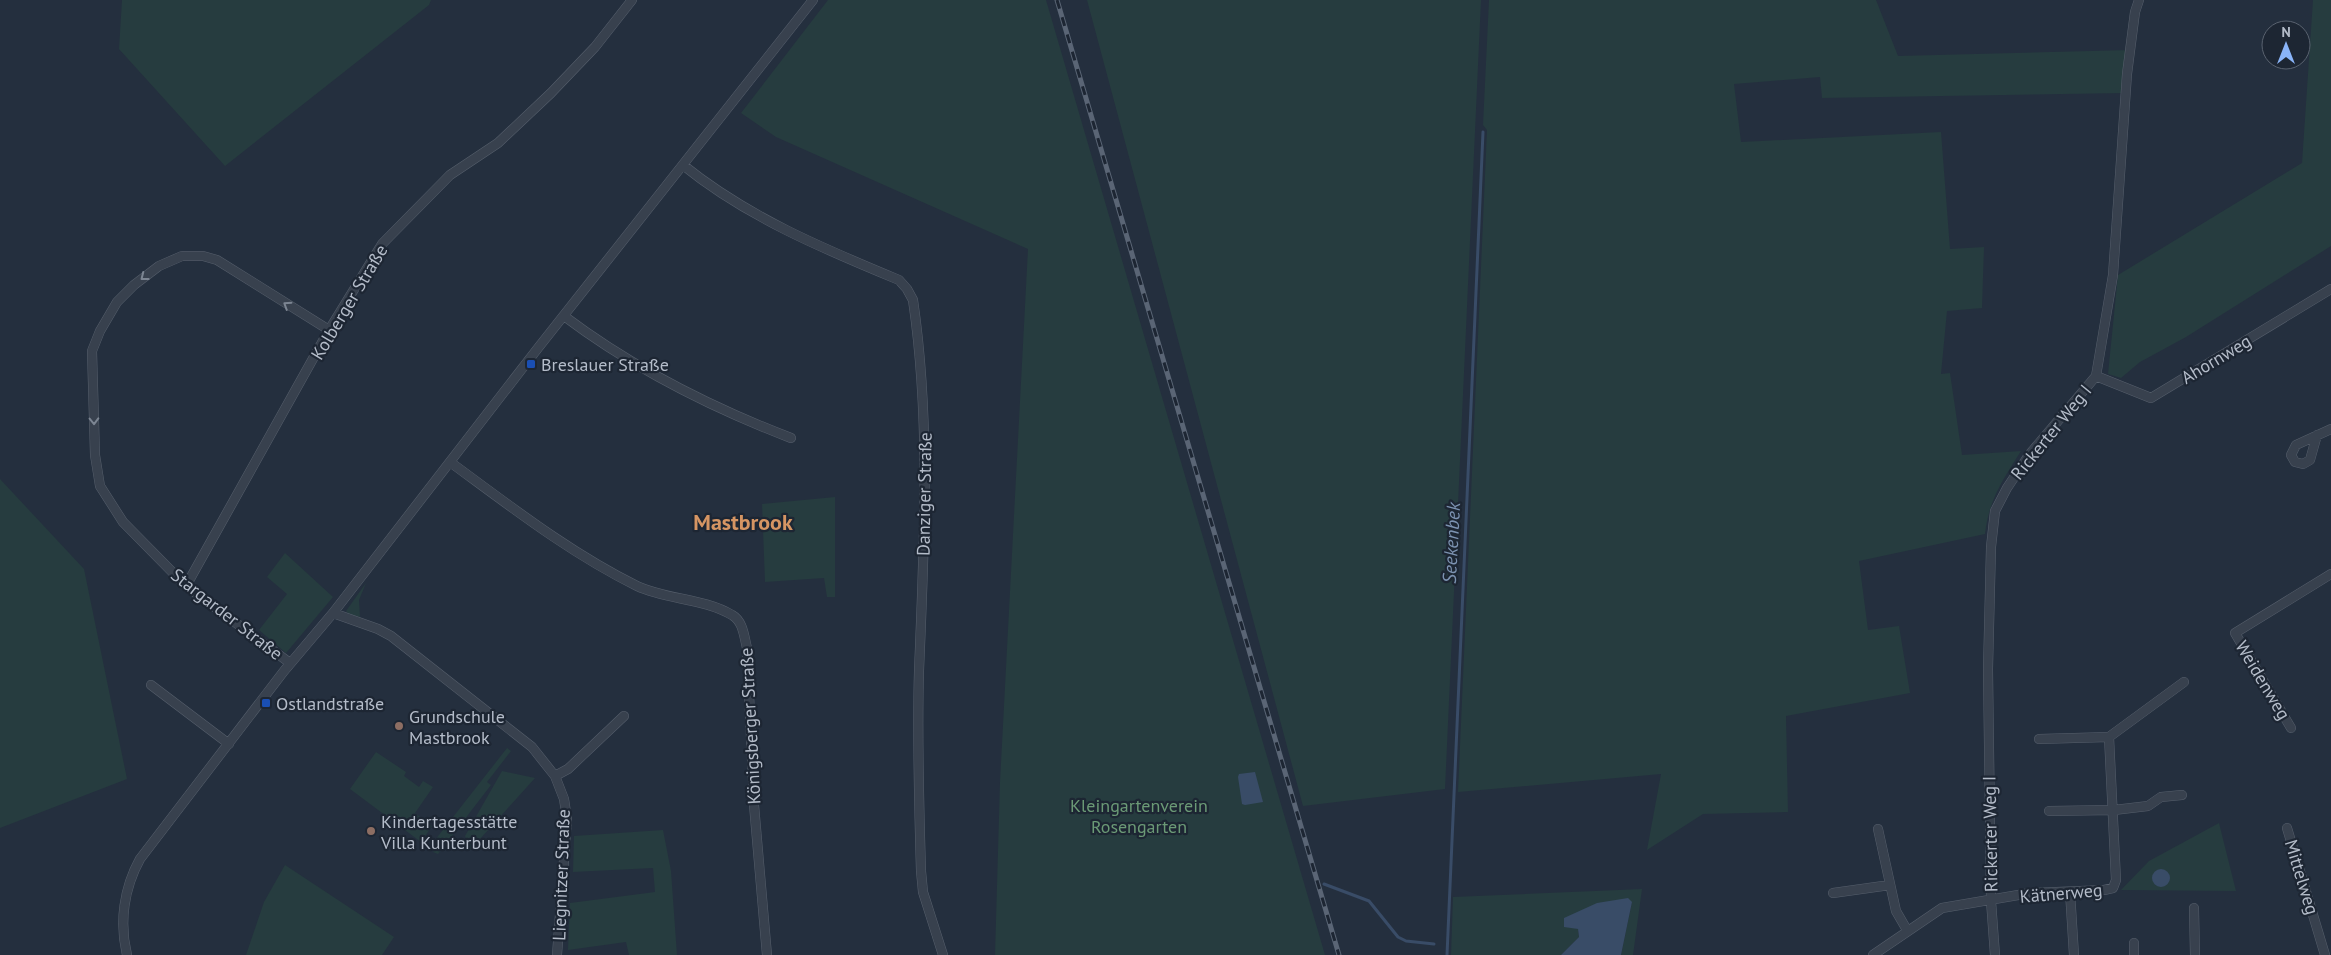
<svg xmlns="http://www.w3.org/2000/svg" width="2331" height="955" font-family="'PT Sans',sans-serif">
<style>
.green{fill:#263c3f}
.water{fill:#394c67}
.lines{fill:none;stroke-linecap:round;stroke-linejoin:round}
.stream{stroke:#394c67;stroke-width:3}
.minor-casing{stroke:#565f6c;stroke-width:10}
.minor{stroke:#38414e;stroke-width:9}
.rail-casing{stroke:#5a6575;stroke-width:5}
.rail{stroke:#1d2633;stroke-width:3;stroke-dasharray:9;stroke-linecap:butt}
.oneway{stroke:#7c8592}
.transit-dot{fill:#1a4fb4;stroke:#1d2633;stroke-width:2}
.education-dot{fill:#8d6e63;stroke:#1d2633;stroke-width:2}
.labels{text-anchor:middle;dominant-baseline:central;stroke-width:4.5;stroke-linejoin:round;paint-order:stroke}
.street-label{font-size:18px;fill:#b4bcc9;stroke:#1d2633}
.poi-label{font-size:18px;fill:#b4bcc9;stroke:#1d2633;text-anchor:start}
.park-label{font-size:18px;fill:#6b9a76;stroke:#1d2633}
.water-label{font-size:19px;font-style:italic;fill:#7c92b1;stroke:#1d2633}
.district-label{font-size:22px;font-weight:bold;fill:#d59563;stroke:#1d2633}
</style>
<rect width="100%" height="100%" fill="#242f3e"/>
<path class="green" d="M122 0H431L429 5 225 166 119 49Z
M828 0H1046L1325 955H995L1000 782 1028 249 776 137 741 113Z
M1087 0H1481L1445 789 1303 806Z
M1489 0H1876L1898 56 2130 50 2125 93 1822 98 1820 77 1734 84 1741 142 1941 132 1950 249 1984 247 1982 308 1947 311 1941 374 1950 373 1962 455 2021 451C2003 480 1989 499 1985 534L1859 561 1868 630 1899 626 1910 693 1786 716 1788 812 1703 814 1647 850 1661 774 1458 792 1487 130 1483 125Z
M2313 0H2331V246L2186 337 2140 362 2121 378 2108 374 2118 275 2302 163Z
M0 479 84 569 127 779 0 828Z
M835 497V597H827L824 578 765 582 762 504Z
M285 553 333 597 286 653 259 630 287 594 267 577Z
M366 583 359 600 360 617 350 615 346 611Z
M507 748 511 751 487 782 491 785 438 854 433 852 440 842 435 840Z
M376 752 406 772 404 776 419 787 423 781 433 787 415 813 432 826 421 842 350 789Z
M502 771 535 778 470 850 465 836Z
M2219 823 2236 891 2121 890 2149 861Z
M663 830 671 871 677 955H629L626 942 568 950 570 903 655 892 653 868 573 872 574 836Z
M285 865 394 937 382 955H246L264 902Z
M1642 889 1633 955H1621L1632 902 1572 927 1578 929 1579 937 1561 955H1451L1453 897Z"/>
<path class="water" d="M1255 772 1263 802 1245 805 1242 804 1238 777 1239 774Z
M2152 878a9 9 0 1 1 18 0a9 9 0 1 1-18 0Z
M1628 898 1632 902 1621 955H1561L1579 937 1578 929 1564 927V918L1597 903Z"/>
<g class="lines">
<path class="stream" d="M1324 884 1369 901 1398 937 1406 941 1434 944
M1447 955 1483 132"/>
<g class="minor-casing">
<path id="minor" d="M683 165C747 217 824 249 899 280L907 289 913 300C931 423 924 547 919 671 917 737 919 805 921 871L923 892 943 955
M564 316C633 368 710 407 791 438
M2096 376 2151 398 2331 289
M2317 435 2310 460 2303 464 2295 462 2291 455 2296 445 2331 429
M450 462C510 506 570 553 637 586 667 600 703 598 732 615 743 621 744 636 747 648L754 805 767 955
M186 586 329 330 382 244 450 175 498 143 551 93 595 47 632 0
M333 613 378 629 391 636 532 747 555 776 564 799 567 819 557 955
M290 663 186 586 123 522 100 486 95 455 92 351 100 331 117 302 134 285 159 266 182 256H203L217 260 329 330
M151 685 229 744
M2291 728 2235 633 2331 574
M2039 739 2109 737 2184 682
M555 776 568 769 624 716
M2049 811 2114 810 2148 806 2161 797 2182 795
M2287 828 2325 955
M1878 829 1896 911 1907 930
M2070 892 2074 955
M1833 893 1890 885
M2194 908 2195 955
M2134 943V955
M127 955C119 922 124 888 140 859L284 671 333 613 538 348 813 0
M1873 955 1942 908 2030 893 2104 890 2113 888 2116 880 2109 737
M1995 955 1991 901 1988 669 1991 547 1995 511 2007 488 2029 455 2096 376 2113 275 2127 74 2135 12 2139 0"/>
</g>
<use href="#minor" class="minor"/>
<g class="rail-casing">
<path id="rail" d="M1057 0 1339 955"/>
</g>
<use href="#rail" class="rail"/>
</g>
<defs><path id="oneway-chevron" d="M-2-3.5L2.5 0L-2 3.5" fill="none" stroke-width="1.6" stroke-linecap="round" stroke-linejoin="round" transform="scale(1.25)"/></defs>
<g class="oneway">
<use href="#oneway-chevron" transform="translate(144 277) rotate(142)"/>
<use href="#oneway-chevron" transform="translate(287 305) rotate(-147)"/>
<use href="#oneway-chevron" transform="translate(94 421) rotate(89)"/>
</g>
<g class="transit-dot">
<rect x="526" y="359" width="10" height="10" rx="2.5"/>
<rect x="261" y="698" width="10" height="10" rx="2.5"/>
</g>
<g class="education-dot">
<circle cx="399" cy="726" r="5"/>
<circle cx="371" cy="831" r="5"/>
</g>
<g class="labels">
<g class="street-label">
<text transform="translate(349 302) rotate(-59)">Kolberger Straße</text>
<text transform="translate(2216 359) rotate(-31)">Ahornweg</text>
<text transform="translate(2051 432) rotate(-51)">Rickerter Weg I</text>
<text transform="translate(924 494) rotate(-89)">Danziger Straße</text>
<text transform="translate(227 614) rotate(38)">Stargarder Straße</text>
<text transform="translate(2263 680) rotate(59)">Weidenweg</text>
<text transform="translate(750 726) rotate(-93)">Königsberger Straße</text>
<text transform="translate(1990 834) rotate(-91)">Rickerter Weg I</text>
<text transform="translate(561 875) rotate(-88)">Liegnitzer Straße</text>
<text transform="translate(2302 877) rotate(73)">Mittelweg</text>
<text transform="translate(2061 893) rotate(-5)">Kätnerweg</text>
</g>
<g class="poi-label">
<text x="541" y="364">Breslauer Straße</text>
<text x="276" y="703">Ostlandstraße</text>
<text x="409" y="716">Grundschule<tspan x="409" dy="21">Mastbrook</tspan></text>
<text x="381" y="821">Kindertagesstätte<tspan x="381" dy="21">Villa Kunterbunt</tspan></text>
</g>
<g class="park-label">
<text x="1139" y="805">Kleingartenverein<tspan x="1139" dy="21">Rosengarten</tspan></text>
</g>
<g class="water-label">
<text transform="translate(1451 543) rotate(-87)">Seekenbek</text>
</g>
<g class="district-label">
<text x="743" y="522">Mastbrook</text>
</g>
</g>
<g transform="translate(2286 45)"><circle r="24" fill="#1d2633" stroke="#59626f"/>
<path d="M0-4L9 19L0 12L-9 19Z" fill="#8ab4f8"/>
<text y="-8" font-size="14" font-weight="bold" text-anchor="middle" fill="#b4bcc9">N</text>
</g>
</svg>
